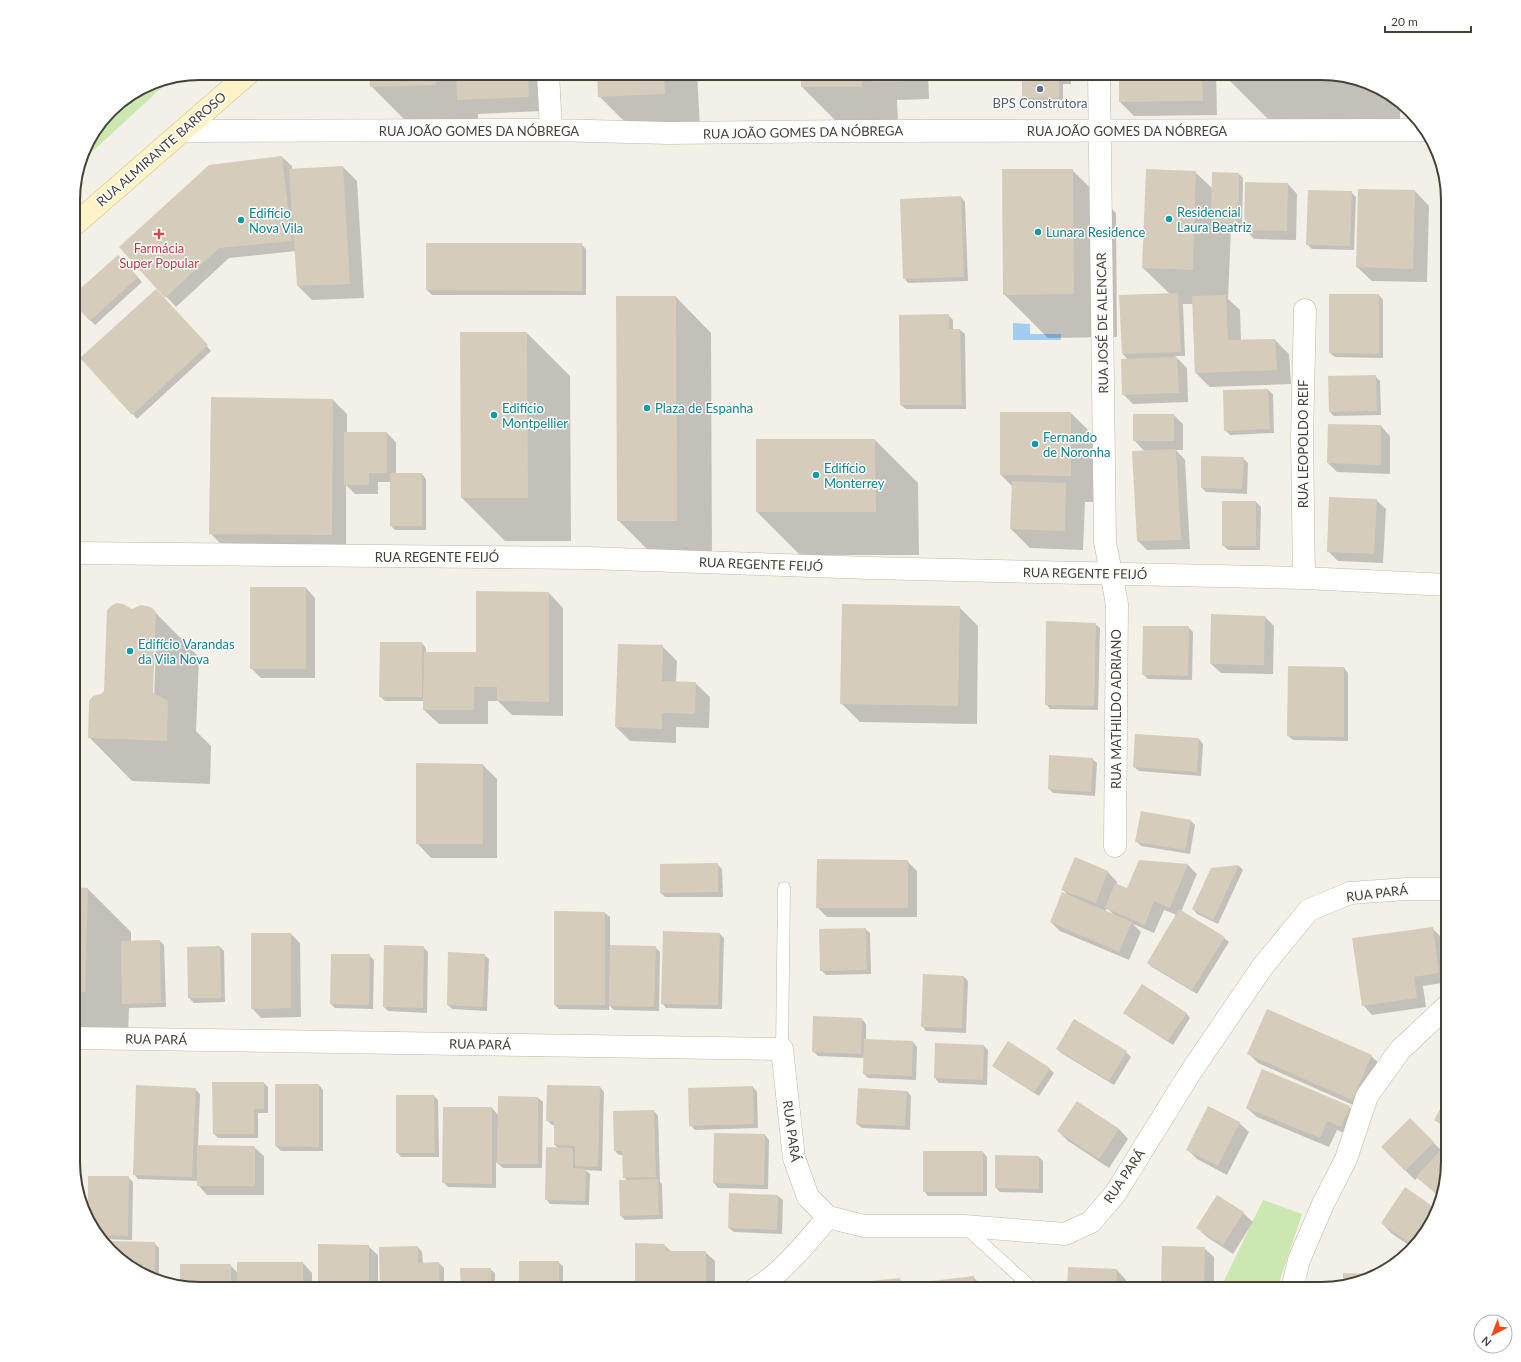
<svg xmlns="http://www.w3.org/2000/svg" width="1521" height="1362" font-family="Lato,sans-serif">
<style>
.green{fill:#cce7b0}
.water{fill:#a3cdf0}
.shadow{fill:#0003;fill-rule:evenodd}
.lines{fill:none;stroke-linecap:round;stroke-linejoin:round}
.stream{stroke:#a3cdf0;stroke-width:9}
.building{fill:#d5ccbc}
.service-casing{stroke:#bfb8a9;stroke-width:13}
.minor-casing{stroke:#bfb8a9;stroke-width:23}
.secondary-casing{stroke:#d3c697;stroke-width:23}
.service{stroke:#fff;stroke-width:12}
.minor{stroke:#fff;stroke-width:22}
.secondary{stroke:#fef3c6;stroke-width:22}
.service-dot{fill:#5c6f8a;stroke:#fff;stroke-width:1.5}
.culture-dot{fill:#0f9aa8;stroke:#fff;stroke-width:1.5}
.health-dot{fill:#e0444e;stroke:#fff;stroke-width:1.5}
.labels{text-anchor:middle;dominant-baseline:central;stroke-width:3;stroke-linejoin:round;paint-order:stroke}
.service-label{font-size:13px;fill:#4e5e75;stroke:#fff}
.street-label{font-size:13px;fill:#464136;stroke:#fff}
.culture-label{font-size:13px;fill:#0d838f;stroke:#fff;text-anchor:start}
.health-label{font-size:13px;fill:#be3a42;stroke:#fff}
.rim{fill:none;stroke:#464136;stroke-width:2}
</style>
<rect width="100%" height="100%" fill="#f3f0e7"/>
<path class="green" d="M171 79 81 162 86 144 116 105 152 83Z
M1263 1200 1302 1214 1277 1289H1220Z"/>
<path class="water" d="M1013 323 1030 324V334H1061V340H1013Z"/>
<path class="shadow" d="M370 73H541L543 111 478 114V128L414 129 371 86Z
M598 73H697L700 129 635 132 599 96Z
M802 73H928L929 99 897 100 898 123H838L802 87Z
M1023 73H1071V84H1063V102H1028L1023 98Z
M1120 73H1216L1217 115 1134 116 1120 102Z
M1227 73H1321L1369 83 1400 103V125L1270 121 1227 78Z
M282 157 292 166V169L343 167 357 181 364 298 312 300 298 286 296 251 229 258 176 307 120 247 209 166Z
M1072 170 1116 213 1117 337 1048 338 1004 294Z
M1195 172 1213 189 1239 174 1243 178 1242 227H1231L1228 299 1240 310 1241 341 1275 340 1289 354 1291 384 1210 387 1195 372 1193 304H1183L1185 356H1175L1187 368 1188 402 1133 404 1123 394 1128 360 1123 354 1170 294 1143 268Z
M1288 184 1297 194 1296 240 1254 239 1245 229Z
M1359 190 1415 191 1429 206 1427 282 1372 281 1357 267Z
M1351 192 1356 197 1354 250 1312 249 1307 244Z
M961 197 965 202 968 281 908 283 904 278Z
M427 244H581L586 249V295H432L427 290Z
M122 260 142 282 95 325 90 320Z
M160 295 211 351 137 419 133 414Z
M1379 295 1383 300V358L1335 357 1330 353Z
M676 297 711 333 712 557 654 556 618 520Z
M1444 306H1448V355L1444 351Z
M948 315 953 320V330H960L965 334 966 409H906L901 405Z
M527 333 570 376 571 541H505L462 498Z
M1375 376 1380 381 1381 415 1334 416 1330 412Z
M1268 390 1273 394 1274 433 1230 435 1225 430Z
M333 400 347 414V433H387L396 442V474H422L426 479V530H395L391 526V482H378V494H355L346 485V549L224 547 210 533Z
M1071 413 1098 440 1097 502H1085L1083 550 1030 548 1011 529 1013 487 1001 475Z
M1174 415 1183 424V450H1176L1185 460 1190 549 1147 550 1138 541 1145 452 1134 440Z
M1381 426 1390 436V474L1337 472 1328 463Z
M875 440 918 483 919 555H800L757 512Z
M1243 458 1248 463 1247 494 1206 492 1202 488Z
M1376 500 1386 509 1383 563 1338 561 1328 551Z
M1223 502H1256L1261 507 1260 550H1228L1223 545Z
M306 588 315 598V678H261L251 668Z
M549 593 563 608V716L512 715 498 701H488V724H439L424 710 425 701H385L380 696 422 643 426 648V653H477Z
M959 607 978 626 977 724 860 722 841 703Z
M152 609 199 657 196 731 211 746 210 784 132 781 89 737 132 610ZM156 648 154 698H152L153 650Z
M1265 617 1274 626 1273 674 1221 673 1211 664Z
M1095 624 1100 628 1098 710 1050 709 1046 704Z
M1188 627 1193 632 1192 680 1148 679 1143 674Z
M662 646 677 661 676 682 695 683 710 697 709 728 676 727V743L630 741 616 727Z
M1344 668 1348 673V741L1293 740 1288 736Z
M1199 739 1203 744 1201 776 1139 771 1134 767Z
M1092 759 1097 763 1095 796 1053 793 1049 789Z
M483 765 497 779V858H431L417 843Z
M1190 820 1195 825 1190 854 1141 846 1137 842Z
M1075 859 1108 872 1117 882 1116 885 1128 890 1188 865 1197 874 1181 912 1224 938 1229 942 1197 994 1152 967 1148 963 1177 915 1164 910 1154 933 1133 924 1141 932 1129 960 1060 931 1051 922 1069 896 1063 890ZM1107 908 1114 915 1105 912Z
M907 861 917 871V917H827L817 907Z
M717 864 722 869 723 897H665L661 893Z
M1239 866 1243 870 1218 924 1197 914 1193 909 1212 869Z
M73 888 88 889 131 932V942L160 941 164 945 166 1007 129 1008 128 1035 73 1033Z
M555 912 605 913 610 917V946L655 947 660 952 659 1011 614 1010 609 1005V1010L559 1009 555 1005Z
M1432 928 1442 938 1448 982 1423 986 1426 1007 1372 1015 1363 1005Z
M865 929 870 933 871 974 826 975 821 970Z
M291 934 300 943 301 1017 261 1018 252 1008Z
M720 934 724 938 722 1009 666 1008 662 1003Z
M220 947 224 951 225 1002 194 1003 189 998 188 948Z
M423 947 428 952 427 1013 388 1011 384 1007Z
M369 955 374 960 373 1009 335 1008 331 1004Z
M484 955 489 959 487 1011 452 1009 448 1005Z
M964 977 968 981 966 1033 926 1031 922 1026Z
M1125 1013H1186L1190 1018 1173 1045 1129 1017Z
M862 1019 866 1024V1040L913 1042 917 1047 916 1080 868 1078 864 1074 865 1058 818 1056 813 1051Z
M1074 1020 1126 1052 1131 1057 1114 1085 1061 1053 1057 1049Z
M936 1044 984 1046 988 1050 987 1085 939 1083 935 1078Z
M1249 1054 1371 1056 1381 1065 1362 1109 1258 1063Z
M993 1066 1049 1068 1054 1073 1039 1096 998 1070Z
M264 1083 268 1087V1113H258V1138H218L214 1134Z
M276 1085H319L323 1090V1151H281L276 1146Z
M600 1087 604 1092 602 1171 585 1170 590 1174 589 1205 550 1204 546 1199 559 1149 555 1145V1125H552L547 1120Z
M753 1087 757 1092 758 1128 695 1130 690 1125Z
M195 1089 200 1094 198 1146 254 1147 264 1156V1195H207L198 1185V1181L138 1179 134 1174Z
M907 1091 911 1096 910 1130 862 1128 857 1124Z
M434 1096 438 1100 439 1157H401L397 1152Z
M499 1097 538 1098 543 1102 542 1168H503L496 1162V1188L448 1187 443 1182 444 1108H492L498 1115Z
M1448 1097V1129L1435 1120Z
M1077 1102 1119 1129 1128 1139 1109 1168 1068 1141 1058 1131Z
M1349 1107 1359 1116 1351 1136 1337 1130 1329 1147 1257 1117 1247 1108Z
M654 1111 658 1116 660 1182 662 1184 663 1219 625 1220 621 1216 627 1180 624 1177 623 1155H619L615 1151Z
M1410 1120 1441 1150 1448 1170 1441 1198 1418 1177 1415 1180 1382 1147Z
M1239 1123 1249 1132 1227 1175 1197 1159 1187 1149Z
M715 1134 765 1135 769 1140 768 1189 718 1188 714 1183Z
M983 1152 987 1157V1196H928L924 1191Z
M1039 1157 1043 1161V1193L1000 1192 996 1188Z
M89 1177H128L133 1182 132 1240 102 1239 89 1220Z
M1405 1188 1438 1211 1413 1248 1391 1233 1382 1223Z
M730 1194 778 1196 783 1200 782 1234 734 1232 729 1228Z
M1243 1213 1253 1222 1233 1254 1207 1237 1197 1228Z
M154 1243 159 1248V1281L151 1279 110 1252Z
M636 1244 664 1245 672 1252H705L715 1261V1289H636Z
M368 1246 378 1255V1289H319Z
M418 1247 422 1252 423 1264 439 1263 444 1268V1289H381Z
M1204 1248 1214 1257V1289H1162Z
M558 1262 563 1266V1289H520Z
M303 1263 312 1273V1289H200L181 1285 230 1265 238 1273Z
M490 1269 495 1273V1289H462Z
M1117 1270 1126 1280V1289H1068Z
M973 1277 983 1287V1289H863L899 1279 909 1288Z"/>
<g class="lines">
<path class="stream" d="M978 75 979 73"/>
</g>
<path class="building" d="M369 73H435L436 85 370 87Z
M456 73H528L529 97 457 100Z
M597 73H664L665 94 598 97Z
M801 73H862V87H801Z
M872 73H910V81L872 82Z
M1022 73H1067V80H1059V98H1022Z
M1119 73H1202L1203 101 1119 102Z
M1226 73H1321L1357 80V82L1226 78Z
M282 156 292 241 219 248 165 298 119 247 209 165Z
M343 166 350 284 297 286 289 169Z
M1002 169H1073L1074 294 1003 295Z
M1146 169 1196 171 1193 270 1142 268Z
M1212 172 1239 173 1238 223 1211 222Z
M1245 182 1288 183 1287 231 1244 230Z
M1358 189 1415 190 1413 269 1356 267Z
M1308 190 1352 191 1350 246 1306 245Z
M961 196 964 277 903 279 900 199Z
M426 243H582V291L426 290Z
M118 255 138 277 90 321 73 303V295Z
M156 289 208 345 132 415 80 358Z
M1178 293 1181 352 1122 354 1119 295Z
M1329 294H1379V354L1329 353Z
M1226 295 1228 340 1275 339 1277 370 1195 373 1192 296Z
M616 296H676L677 521H617Z
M1443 305H1448V351H1443Z
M949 314V329H960L962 405H900L899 315Z
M460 332H527L528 498H461Z
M1177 357 1179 393 1122 395 1121 359Z
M1376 375 1377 411 1329 412 1328 376Z
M1268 389 1270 429 1224 431 1223 390Z
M211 397 333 399 332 535 209 534Z
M1000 412H1071V476L1000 475Z
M1133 414H1174V441H1133Z
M1328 424 1381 425V465L1327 463Z
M344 432H387V473H369V485H344Z
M756 439H875L876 512H756Z
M1176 449 1181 540 1137 541 1132 451Z
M1201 456 1244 457 1242 489 1201 488Z
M390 473H422V526H390Z
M1012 481 1066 483 1065 531 1010 529Z
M1329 497 1377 499 1374 554 1327 552Z
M1222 501H1256V546H1222Z
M250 587H306V669H250Z
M476 591 549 592V702L497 701V687H474V710H423L424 652H476Z
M117 603 123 604 132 609 141 605 147 606 152 608 156 612 153 693 168 701 167 741 88 738 89 701 93 696 101 694 104 691 107 610 111 606Z
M842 604 960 606 958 706 840 704Z
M1211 614 1265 616 1264 665 1210 664Z
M1046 621 1096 623 1094 706 1045 705Z
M1143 626H1189L1188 676 1142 675Z
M380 642H422V697H379Z
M618 644 663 645 662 681 696 682 695 714 662 713V729L615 727Z
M1288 666 1344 667V737L1287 736Z
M1135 734 1199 738 1197 772 1133 767Z
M1049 755 1093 758 1091 792 1048 789Z
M416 763 483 764V844H416Z
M1141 811 1191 820 1185 850 1135 842Z
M1075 857 1108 871 1096 903 1061 890Z
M817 859 908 860V908H816Z
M1139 860 1188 864 1170 908 1154 901 1145 925 1105 908 1115 883 1127 888Z
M718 863V892L660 893V864Z
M1239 865 1213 920 1192 909 1211 868Z
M73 887 88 888 85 992H73Z
M1062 892 1132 922 1119 952 1050 922Z
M1179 909 1225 937 1192 990 1147 963Z
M554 911 605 912V1005H554Z
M1433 927 1439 973 1414 977 1417 998 1362 1006 1352 938Z
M866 928 867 970 820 971 819 929Z
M663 931 720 933 718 1005 661 1004Z
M251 933H291V1008L251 1009Z
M160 940 161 1003 122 1004 121 941Z
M384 945 424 946 423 1008 383 1007Z
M610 945 656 946 654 1007 609 1006Z
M220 946 221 998H188L187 947Z
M448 952 485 954 483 1007 447 1005Z
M331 954H370L369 1005 330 1004Z
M923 974 964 976 962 1028 921 1027Z
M1142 984 1187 1013 1168 1041 1123 1013Z
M1267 1009 1372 1055 1352 1100 1247 1054Z
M813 1016 862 1018 861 1054 812 1052Z
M1074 1019 1127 1051 1109 1081 1056 1049Z
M864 1039 913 1041 912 1076 863 1074Z
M1008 1041 1050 1068 1034 1093 992 1066Z
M935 1043 984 1045 983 1080 934 1078Z
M1262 1069 1350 1106 1341 1127 1327 1121 1320 1138 1246 1108Z
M212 1082H264V1109H254V1134H213Z
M275 1084H319V1147L275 1146Z
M136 1085 196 1088 192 1177 133 1175Z
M547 1085 600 1086 598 1167 575 1166V1146L554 1145V1121H546Z
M753 1086 754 1124 689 1126 688 1088Z
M858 1088 907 1091 905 1126 856 1124Z
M396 1095H434L435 1153H396Z
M1448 1095V1128L1434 1120Z
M498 1096 538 1097V1164H497Z
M1077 1101 1119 1129 1099 1159 1057 1131Z
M1208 1106 1240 1122 1218 1166 1186 1150Z
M443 1107H492V1184L442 1183Z
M654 1110 656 1177 623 1178 622 1151H614L613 1111Z
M1410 1118 1434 1142 1405 1171 1381 1147Z
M714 1133 765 1134 764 1185 713 1183Z
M197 1145 255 1146V1186H197Z
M1444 1146 1448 1149V1170L1441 1198 1416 1177Z
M546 1147 573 1148V1168L586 1169 585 1201 545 1200Z
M923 1151H983V1192H923Z
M995 1155 1039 1156V1189L995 1188Z
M88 1176H129L128 1236 99 1235 88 1218Z
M658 1179 659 1215 620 1216 619 1180Z
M1405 1187 1438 1210 1414 1246 1381 1223Z
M729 1193 778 1195 777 1230 728 1228Z
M1217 1195 1244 1212 1223 1245 1196 1228Z
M109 1241 155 1242V1280L151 1279 110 1252Z
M635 1243 664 1244 667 1251H706V1288L635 1289Z
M318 1244 369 1245V1289H318Z
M418 1246V1263L439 1262 440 1289H380L379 1247Z
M1162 1246 1205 1247 1204 1289H1161Z
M519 1261H559V1289H519Z
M237 1262H303V1289H237Z
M180 1264H231V1289H200L180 1285Z
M1068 1267 1117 1269 1116 1289H1067Z
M460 1268H491V1289H461Z
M1343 1273 1378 1274 1370 1279 1343 1285Z
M974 1276 975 1289H908L907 1284Z
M900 1278 901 1289H862L861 1282Z"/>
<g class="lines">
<g class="service-casing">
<path id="service" d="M782 1049 784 888
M966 1228 1033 1289"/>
</g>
<g class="minor-casing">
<path id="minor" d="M548 73 551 130
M1099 73 1105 542 1117 604 1115 846
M183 131 551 130 668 133 852 131 1424 130
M73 553 588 558 869 568 1304 578 1448 585
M1304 578 1302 437 1305 310
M73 1038 782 1049 794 1158 808 1197 828 1217 864 1226H964L1065 1234 1091 1222 1115 1194 1192 1070 1263 966 1309 910 1350 893 1407 889H1448
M755 1289C781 1274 809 1240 828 1217
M1292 1289 1299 1260 1323 1204 1346 1159 1367 1096 1400 1050 1448 1005"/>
</g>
<g class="secondary-casing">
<path id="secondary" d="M73 226 249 73"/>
</g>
<use href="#service" class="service"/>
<use href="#minor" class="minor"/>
<use href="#secondary" class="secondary"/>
</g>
<circle class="service-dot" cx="1040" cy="89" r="4"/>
<g class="culture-dot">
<circle cx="1169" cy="219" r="4"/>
<circle cx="241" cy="220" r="4"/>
<circle cx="1038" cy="232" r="4"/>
<circle cx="647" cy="408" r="4"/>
<circle cx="494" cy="415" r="4"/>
<circle cx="1035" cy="444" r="4"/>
<circle cx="816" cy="475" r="4"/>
<circle cx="130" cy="651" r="4"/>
</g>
<path class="health-dot" d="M157 228h4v4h4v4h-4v4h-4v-4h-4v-4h4z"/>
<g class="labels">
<g class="service-label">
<text x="1040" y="103">BPS Construtora</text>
</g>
<g class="street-label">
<text x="479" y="131">RUA JOÃO GOMES DA NÓBREGA</text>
<text x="1127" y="131">RUA JOÃO GOMES DA NÓBREGA</text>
<text transform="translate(803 132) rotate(-1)">RUA JOÃO GOMES DA NÓBREGA</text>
<text transform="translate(161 149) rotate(-41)">RUA ALMIRANTE BARROSO</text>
<text transform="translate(1102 323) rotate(-91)">RUA JOSÉ DE ALENCAR</text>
<text transform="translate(1303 444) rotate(-90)">RUA LEOPOLDO REIF</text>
<text x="437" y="557">RUA REGENTE FEIJÓ</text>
<text transform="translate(761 564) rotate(2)">RUA REGENTE FEIJÓ</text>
<text transform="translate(1085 573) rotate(1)">RUA REGENTE FEIJÓ</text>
<text transform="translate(1116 709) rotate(-90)">RUA MATHILDO ADRIANO</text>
<text transform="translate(1377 893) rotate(-7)">RUA PARÁ</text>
<text transform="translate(156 1039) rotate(1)">RUA PARÁ</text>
<text transform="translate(480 1044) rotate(1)">RUA PARÁ</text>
<text transform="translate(792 1131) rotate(82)">RUA PARÁ</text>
<text transform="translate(1124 1176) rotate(-56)">RUA PARÁ</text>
</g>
<g class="culture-label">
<text x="1177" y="212">Residencial<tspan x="1177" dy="15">Laura Beatriz</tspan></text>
<text x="249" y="213">Edifício<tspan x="249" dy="15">Nova Vila</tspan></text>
<text x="1046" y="232">Lunara Residence</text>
<text x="502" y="408">Edifício<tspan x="502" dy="15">Montpellier</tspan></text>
<text x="655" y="408">Plaza de Espanha</text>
<text x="1043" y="437">Fernando<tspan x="1043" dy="15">de Noronha</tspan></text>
<text x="824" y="468">Edifício<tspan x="824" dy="15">Monterrey</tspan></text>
<text x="138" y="644">Edifício Varandas<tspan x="138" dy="15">da Vila Nova</tspan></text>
</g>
<g class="health-label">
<text x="159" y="248">Farmácia<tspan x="159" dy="15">Super Popular</tspan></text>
</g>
</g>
<path d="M0 0H1521V1362H0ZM200 80H1321A120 120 0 0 1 1441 200V1162A120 120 0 0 1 1321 1282H200A120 120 0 0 1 80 1162V200A120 120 0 0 1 200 80Z" fill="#fff" fill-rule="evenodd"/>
<path class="rim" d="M200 80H1321A120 120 0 0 1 1441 200V1162A120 120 0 0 1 1321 1282H200A120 120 0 0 1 80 1162V200A120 120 0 0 1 200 80Z"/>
<g transform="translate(1493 1334) rotate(222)"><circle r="19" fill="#ffffff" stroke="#b5b3af"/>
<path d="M0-3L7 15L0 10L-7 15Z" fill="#f84619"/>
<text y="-6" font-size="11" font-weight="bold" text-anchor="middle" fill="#464136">N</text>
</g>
<path d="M1385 26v6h86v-6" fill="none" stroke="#464136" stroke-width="2"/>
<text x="1391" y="26" font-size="12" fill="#464136" stroke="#ffffff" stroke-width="3" paint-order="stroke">20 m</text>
</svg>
